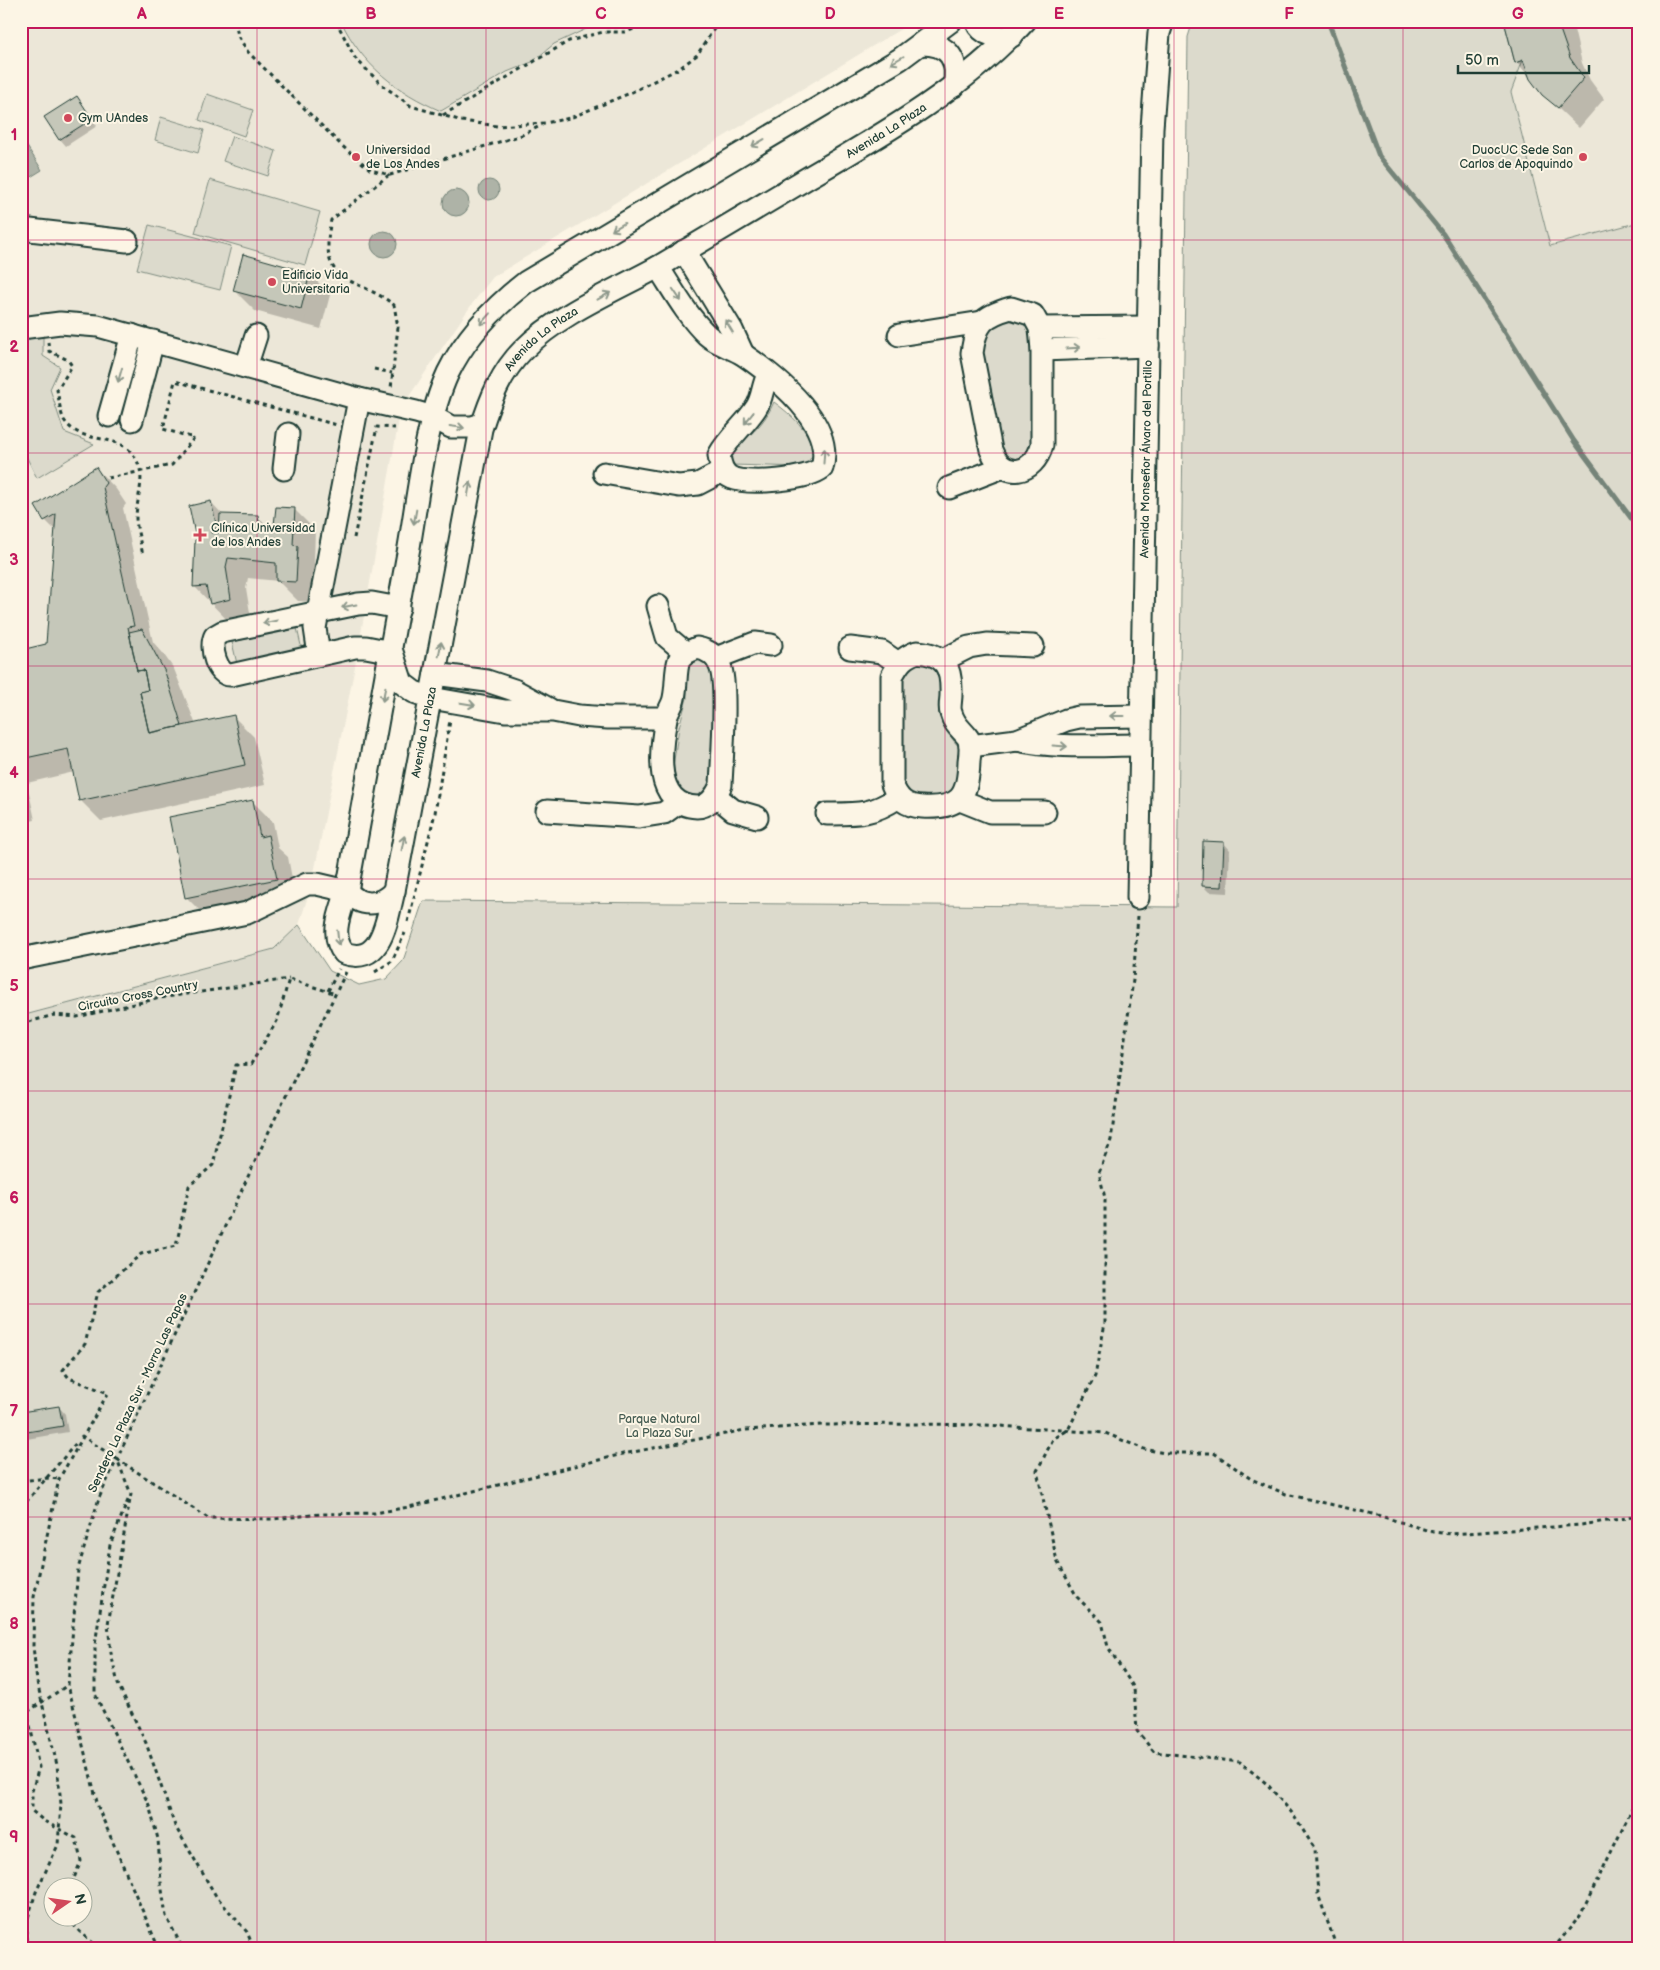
<svg xmlns="http://www.w3.org/2000/svg" width="1660" height="1970" font-family="'Balsamiq Sans',sans-serif">
<style>
.built{fill:#ece7d8}
.green{fill:#dcdacc;stroke:#7e8c80;fill-rule:evenodd}
.water{fill:#aeb3a7;stroke:#758479}
.shadow{fill:#0003;fill-rule:evenodd}
.lines{fill:none;stroke-linecap:round;stroke-linejoin:round}
.stream{stroke:#758479;stroke-width:5}
.building{fill:#c5c7b9;stroke:#1f3d34}
.minor-casing{stroke:#1f3d34;stroke-width:25}
.path{stroke:#1f3d34;stroke-width:3;stroke-dasharray:4 4;stroke-linecap:butt}
.minor{stroke:#fcf5e5;stroke-width:21}
.oneway{stroke:#8e998c}
.grid{fill:none;stroke:#c2185b;stroke-width:1;stroke-opacity:0.55}
.poi-dot{fill:#d1495b;stroke:#fcf5e5;stroke-width:2}
.labels{text-anchor:middle;dominant-baseline:central;stroke-width:4;stroke-linejoin:round;paint-order:stroke}
.poi-label{font-size:12px;fill:#1f3d34;stroke:#fcf5e5;text-anchor:start}
.street-label{font-size:12px;fill:#1f3d34;stroke:#fcf5e5}
.park-label{font-size:12px;fill:#455c52;stroke:#fcf5e5}
.neatline{fill:none;stroke:#c2185b;stroke-width:2}
.grid-label{font-size:16px;text-anchor:middle;font-weight:bold;fill:#c2185b}
</style>
<rect width="100%" height="100%" fill="#fcf5e5"/>
<filter id="ink" filterUnits="userSpaceOnUse"><feTurbulence type="fractalNoise" baseFrequency=".02" numOctaves="2"/><feDisplacementMap in="SourceGraphic" scale="10" xChannelSelector="R" yChannelSelector="G"/><feConvolveMatrix kernelMatrix="1 2 1 2 8 2 1 2 1" color-interpolation-filters="sRGB"/></filter>
<g filter="url(#ink)">
<path class="built" d="M21 21H914L493 277 472 304 401 408 356 661 312 883 299 925 274 949 21 1016Z
M1493 21H1639V222L1550 246Z"/>
<path class="green" d="M341 21H635L611 23 586 29 554 44 532 62 507 72 441 111C397 92 362 65 341 21Z
M1193 21H1504L1515 63 1523 60 1511 92 1550 246 1639 222V1949H21V1016L274 949 299 925 330 971 359 985 386 979 403 961 423 901 1177 907 1188 37ZM52 1888H82V1918H52Z
M207 94 253 110 244 136 199 120Z
M161 117 204 130 198 153 155 140Z
M232 136 276 151 268 176 223 161Z
M210 180 320 212 305 265 195 233Z
M149 225 231 246 220 290 137 269Z
M1022 316 1032 331 1034 444 1027 462 1006 464 997 452 981 343 991 323Z
M43 335V356L60 367 50 389 64 432 94 444 37 478 21 446V341Z
M774 402C793 416 807 429 815 451L805 467 731 465 727 454C747 438 764 426 774 402Z
M297 628 302 650 237 664 232 642Z
M702 658 715 677 713 789 695 800 679 794 673 767 679 727 687 698 685 661Z
M930 661 942 675C942 706 938 727 962 750L961 773 950 796 926 798 905 795 892 773 896 686 909 663Z"/>
<path class="water" d="M21 137 42 170 21 183Z
M479 190a10 10 0 1 1 20 0a10 10 0 1 1-20 0Z
M443 203a13 13 0 1 1 26 0a13 13 0 1 1-26 0Z
M371 244a13 13 0 1 1 26 0a13 13 0 1 1-26 0Z"/>
<path class="shadow" d="M296 21H312L311 27Z
M1505 21H1572L1582 63 1590 80 1604 99 1579 128 1543 94 1517 62Z
M77 97 97 126 66 146 60 139Z
M244 256 310 274 330 295 321 329 255 311 234 290Z
M96 468 116 489 126 504 123 508 153 642 162 652 174 669 196 725 233 716 254 737 265 785 101 821 80 800 74 772 27 783 35 820 21 823V651L47 645 56 531 45 520Z
M211 502 224 516H257L267 526H276L294 509 315 530 314 563 318 568 316 602 298 601 278 581 248 578 246 588 251 619 231 624 194 586 202 539 196 533ZM211 524 213 537 210 531Z
M252 801 273 822 278 848 288 857 296 900 207 918 187 898Z
M1224 843 1230 850 1228 893 1209 892 1203 886Z
M59 1407 65 1414 68 1432 21 1440V1413Z"/>
<g class="lines">
<path class="stream" d="M1328 21 1379 156 1443 234 1574 441 1631 518 1639 522"/>
</g>
<path class="building" d="M1504 21H1557L1570 58 1584 78 1558 108 1542 95 1530 79 1523 60 1515 63Z
M77 96 92 119 59 140 44 117Z
M243 254 310 273 301 309 233 291Z
M96 467 106 483 103 487 134 626 128 627 137 671 144 670 148 690 140 692 149 733 234 715 245 765 79 801 68 749 21 759V650L46 644 56 514 44 521 35 506Z
M211 501 217 528 211 530V533H219L220 514 258 515 259 524 274 525 276 507 295 508 293 545 298 546 296 582 276 581V563L228 558 226 567 231 599 210 604 206 586 193 587 195 540 201 538 200 533 195 534 189 506Z
M142 629 165 672 182 726 149 733 140 692 148 690 144 670 137 671 129 632Z
M253 800 260 837 268 835 277 879 185 898 169 817Z
M1203 841 1224 842 1222 887 1202 886Z
M59 1406 63 1426 21 1433V1412Z"/>
<g class="lines">
<g class="minor-casing">
<g id="minor">
<path id="s1" d="M951 21 900 59 526 282C494 307 466 336 448 373 425 423 418 497 408 553 388 665 368 778 347 891 341 911 329 935 344 953 383 967 387 917 394 891L481 429C490 400 501 372 523 350 558 314 614 291 658 267 709 237 760 206 811 176 887 132 965 87 1025 21"/>
<path d="M976 21C982 36 998 38 1012 36"/>
<path d="M922 44C950 44 959 61 954 86"/>
<path d="M21 229 127 241"/>
<path d="M684 251 732 330 743 354"/>
<path d="M658 267C673 290 687 316 707 335 718 345 732 347 744 355 776 377 835 423 822 468 807 480 749 485 732 478 722 474 720 464 719 455 729 437 745 425 756 408 763 398 762 386 768 375"/>
<path d="M1011 308 1033 315 1040 328 1042 350V445C1034 475 1003 481 991 450L972 353C976 323 983 316 1011 308Z"/>
<path d="M21 328 60 323 98 326 359 399 416 412 433 417 451 427H472L482 424"/>
<path d="M1040 328 1148 327"/>
<path d="M899 335 982 322"/>
<path d="M1042 350 1148 346"/>
<path d="M246 367 256 336"/>
<path d="M109 416 132 335"/>
<path d="M132 420 153 341"/>
<path d="M284 469 288 434"/>
<path d="M604 473 679 486 698 484 723 471"/>
<path d="M949 488 1003 467"/>
<path d="M658 606 667 637 686 653"/>
<path d="M399 608 372 603 358 604 222 632 215 636C209 647 217 676 231 675L355 647H366L392 652 402 683 414 692 431 698 505 711H553L579 716 608 718H666"/>
<path d="M697 648C708 650 716 655 720 666 728 684 722 761 721 785 717 794 709 807 697 807 653 805 660 750 666 719 667 712 673 705 674 698 677 685 675 672 679 660L686 653Z"/>
<path d="M850 648 882 652 898 663"/>
<path d="M917 652C945 654 952 667 951 695 951 700 949 708 951 713 955 727 962 729 968 738 971 744 970 754 969 761 968 797 960 809 922 807 906 806 898 800 892 784V676C899 663 903 657 917 652Z"/>
<path d="M319 655 315 628 359 399"/>
<path d="M716 658 755 643 771 645"/>
<path d="M943 660 969 647 987 644 1033 646"/>
<path d="M435 674 487 681 514 690 549 709"/>
<path d="M1017 740C1058 749 1099 745 1141 745"/>
<path d="M970 746 1017 740 1066 720 1079 717 1141 716"/>
<path d="M716 796 733 810 757 817"/>
<path d="M960 800 990 812H1045"/>
<path d="M547 811 639 817 664 813 678 803"/>
<path d="M827 814C857 814 872 815 897 798"/>
<path d="M347 891C360 907 380 907 394 891"/>
<path id="s2" d="M1138 898 1152 128 1159 33 1163 21"/>
<path d="M21 959 247 913 307 884H317L347 891"/>
</g>
</g>
<path class="path" d="M235 21 238 36 248 52 341 145 371 170 390 175 522 135 542 125
M336 21 355 58 381 84 411 106 462 121 497 126 545 123 570 118 630 93 680 68 697 55 719 21
M443 115 569 41 603 32H626L655 21
M389 175 331 220C317 288 354 274 394 305L398 327 391 388
M48 342 49 351 68 360 72 366 57 390C59 399 60 412 64 420 81 447 120 430 136 459 147 478 136 498 136 519 137 531 141 544 143 556
M374 369 392 373
M108 478 172 465 194 438 163 429 175 381 337 425
M354 538 377 427 395 428
M1138 916 1133 980 1111 1140 1099 1173 1105 1198V1323L1095 1376 1068 1430 1053 1439 1037 1471 1057 1561 1077 1597 1102 1622 1108 1647 1134 1688 1137 1731 1154 1752 1240 1762 1267 1784 1292 1813 1315 1849 1318 1894 1337 1949
M408 922 435 813 450 720
M375 972 392 961 405 933
M328 991 339 969
M21 1024 54 1015 77 1017 160 998 289 979
M81 1437 82 1436 117 1459 131 1494 108 1624 111 1653 118 1684 146 1743 175 1826 216 1896 247 1932 254 1949
M117 1459 208 1518 273 1519 321 1514 375 1513 409 1507 623 1454 745 1430 823 1425 916 1424 985 1425 1105 1433 1144 1449 1165 1453H1214L1251 1479 1286 1494 1377 1515 1433 1532 1451 1534 1581 1525 1639 1516
M21 1481 47 1478 59 1479
M128 1500 110 1545 95 1645V1694L149 1805 158 1839 161 1883 166 1916 183 1949
M21 1508 77 1442
M21 1713 29 1721 39 1767 32 1791V1811L44 1821 76 1838 81 1861 70 1888
M21 1716 68 1685
M68 1918 79 1931 100 1949
M21 1944 22 1949
M26 1949V1924L36 1892 58 1845 61 1804 57 1765 37 1682 33 1646 34 1597 59 1479 108 1393 69 1378 63 1370 85 1344 98 1292 141 1254 176 1246 189 1186 213 1165 236 1065 251 1064 277 1021 289 979 336 994
M159 1949 99 1810 68 1685 78 1569 99 1498 271 1127 346 972
M1553 1949 1580 1916 1639 1795"/>
<use href="#minor" class="minor"/>
</g>
<defs><path id="oneway-shaft" d="M-6 0H5M1.5-3L5.5 0L1.5 3" fill="none" stroke-width="1.6" stroke-linecap="round" stroke-linejoin="round" transform="scale(1.25)"/></defs>
<g class="oneway">
<use href="#oneway-shaft" transform="translate(897 60) rotate(150)"/>
<use href="#oneway-shaft" transform="translate(758 143) rotate(149)"/>
<use href="#oneway-shaft" transform="translate(618 227) rotate(149)"/>
<use href="#oneway-shaft" transform="translate(677 295) rotate(56)"/>
<use href="#oneway-shaft" transform="translate(604 296) rotate(-29)"/>
<use href="#oneway-shaft" transform="translate(485 319) rotate(131)"/>
<use href="#oneway-shaft" transform="translate(729 326) rotate(-121)"/>
<use href="#oneway-shaft" transform="translate(1073 348) rotate(-3)"/>
<use href="#oneway-shaft" transform="translate(120 375) rotate(106)"/>
<use href="#oneway-shaft" transform="translate(749 418) rotate(128)"/>
<use href="#oneway-shaft" transform="translate(457 427) rotate(8)"/>
<use href="#oneway-shaft" transform="translate(824 456) rotate(-86)"/>
<use href="#oneway-shaft" transform="translate(469 489) rotate(-80)"/>
<use href="#oneway-shaft" transform="translate(415 517) rotate(100)"/>
<use href="#oneway-shaft" transform="translate(349 606) rotate(169)"/>
<use href="#oneway-shaft" transform="translate(270 622) rotate(168)"/>
<use href="#oneway-shaft" transform="translate(440 649) rotate(-80)"/>
<use href="#oneway-shaft" transform="translate(384 694) rotate(101)"/>
<use href="#oneway-shaft" transform="translate(468 704) rotate(9)"/>
<use href="#oneway-shaft" transform="translate(1117 716) rotate(-180)"/>
<use href="#oneway-shaft" transform="translate(1060 746) rotate(4)"/>
<use href="#oneway-shaft" transform="translate(403 843) rotate(-79)"/>
<use href="#oneway-shaft" transform="translate(338 938) rotate(84)"/>
</g>
</g>
<path class="grid" d="M257 21V1949M486 21V1949M715 21V1949M945 21V1949M1174 21V1949M1403 21V1949M21 240H1639M21 453H1639M21 666H1639M21 879H1639M21 1091H1639M21 1304H1639M21 1517H1639M21 1730H1639"/>
<g class="poi-dot">
<circle cx="68" cy="118" r="5"/>
<circle cx="356" cy="157" r="5"/>
<circle cx="1583" cy="157" r="5"/>
<circle cx="272" cy="282" r="5"/>
<path d="M197.5 527.5h5v5h5v5h-5v5h-5v-5h-5v-5h5z"/>
</g>
<g class="labels">
<g class="poi-label">
<text x="78" y="118">Gym UAndes</text>
<text x="366" y="150">Universidad<tspan x="366" dy="14">de Los Andes</tspan></text>
<text x="1573" y="150" text-anchor="end">DuocUC Sede San<tspan x="1573" dy="14">Carlos de Apoquindo</tspan></text>
<text x="282" y="275">Edificio Vida<tspan x="282" dy="14">Universitaria</tspan></text>
<text x="211" y="528">Clínica Universidad<tspan x="211" dy="14">de los Andes</tspan></text>
</g>
<g class="street-label">
<text stroke="none"><textPath href="#s1" startOffset="2292">Avenida La Plaza</textPath></text>
<text stroke="none"><textPath href="#s1" startOffset="1888">Avenida La Plaza</textPath></text>
<text stroke="none"><textPath href="#s2" startOffset="439">Avenida Monseñor Álvaro del Portillo</textPath></text>
<text stroke="none"><textPath href="#s1" startOffset="1468">Avenida La Plaza</textPath></text>
<text transform="translate(138 996) rotate(-11)">Circuito Cross Country</text>
<text transform="translate(138 1393) rotate(-65)">Sendero La Plaza Sur - Morro Las Papas</text>
</g>
<g class="park-label">
<text x="659" y="1419">Parque Natural<tspan x="659" dy="14">La Plaza Sur</tspan></text>
</g>
</g>
<rect width="1660" height="1970" fill="none" stroke="#fcf5e5" stroke-width="55"/>
<g transform="translate(68 1902) rotate(77)"><circle r="24" fill="#fcf5e5" stroke="#a4ab9e"/>
<path d="M0-4L9 19L0 12L-9 19Z" fill="#d1495b"/>
<text y="-8" font-size="14" font-weight="bold" text-anchor="middle" fill="#1f3d34">N</text>
</g>
<path d="M1458 65v8h131v-8" fill="none" stroke="#1f3d34" stroke-width="2.5"/>
<text x="1465" y="65" font-size="15" fill="#1f3d34" stroke="#fcf5e5" stroke-width="4" paint-order="stroke">50 m</text>
<rect x="28" y="28" width="1604" height="1914" class="neatline"/>
<g class="grid-label">
<text x="142" y="19">A</text>
<text x="371" y="19">B</text>
<text x="601" y="19">C</text>
<text x="830" y="19">D</text>
<text x="1059" y="19">E</text>
<text x="1289" y="19">F</text>
<text x="1518" y="19">G</text>
<text x="14" y="140">1</text>
<text x="14" y="352">2</text>
<text x="14" y="565">3</text>
<text x="14" y="778">4</text>
<text x="14" y="991">5</text>
<text x="14" y="1203">6</text>
<text x="14" y="1416">7</text>
<text x="14" y="1629">8</text>
<text x="14" y="1842">9</text>
</g>
</svg>
